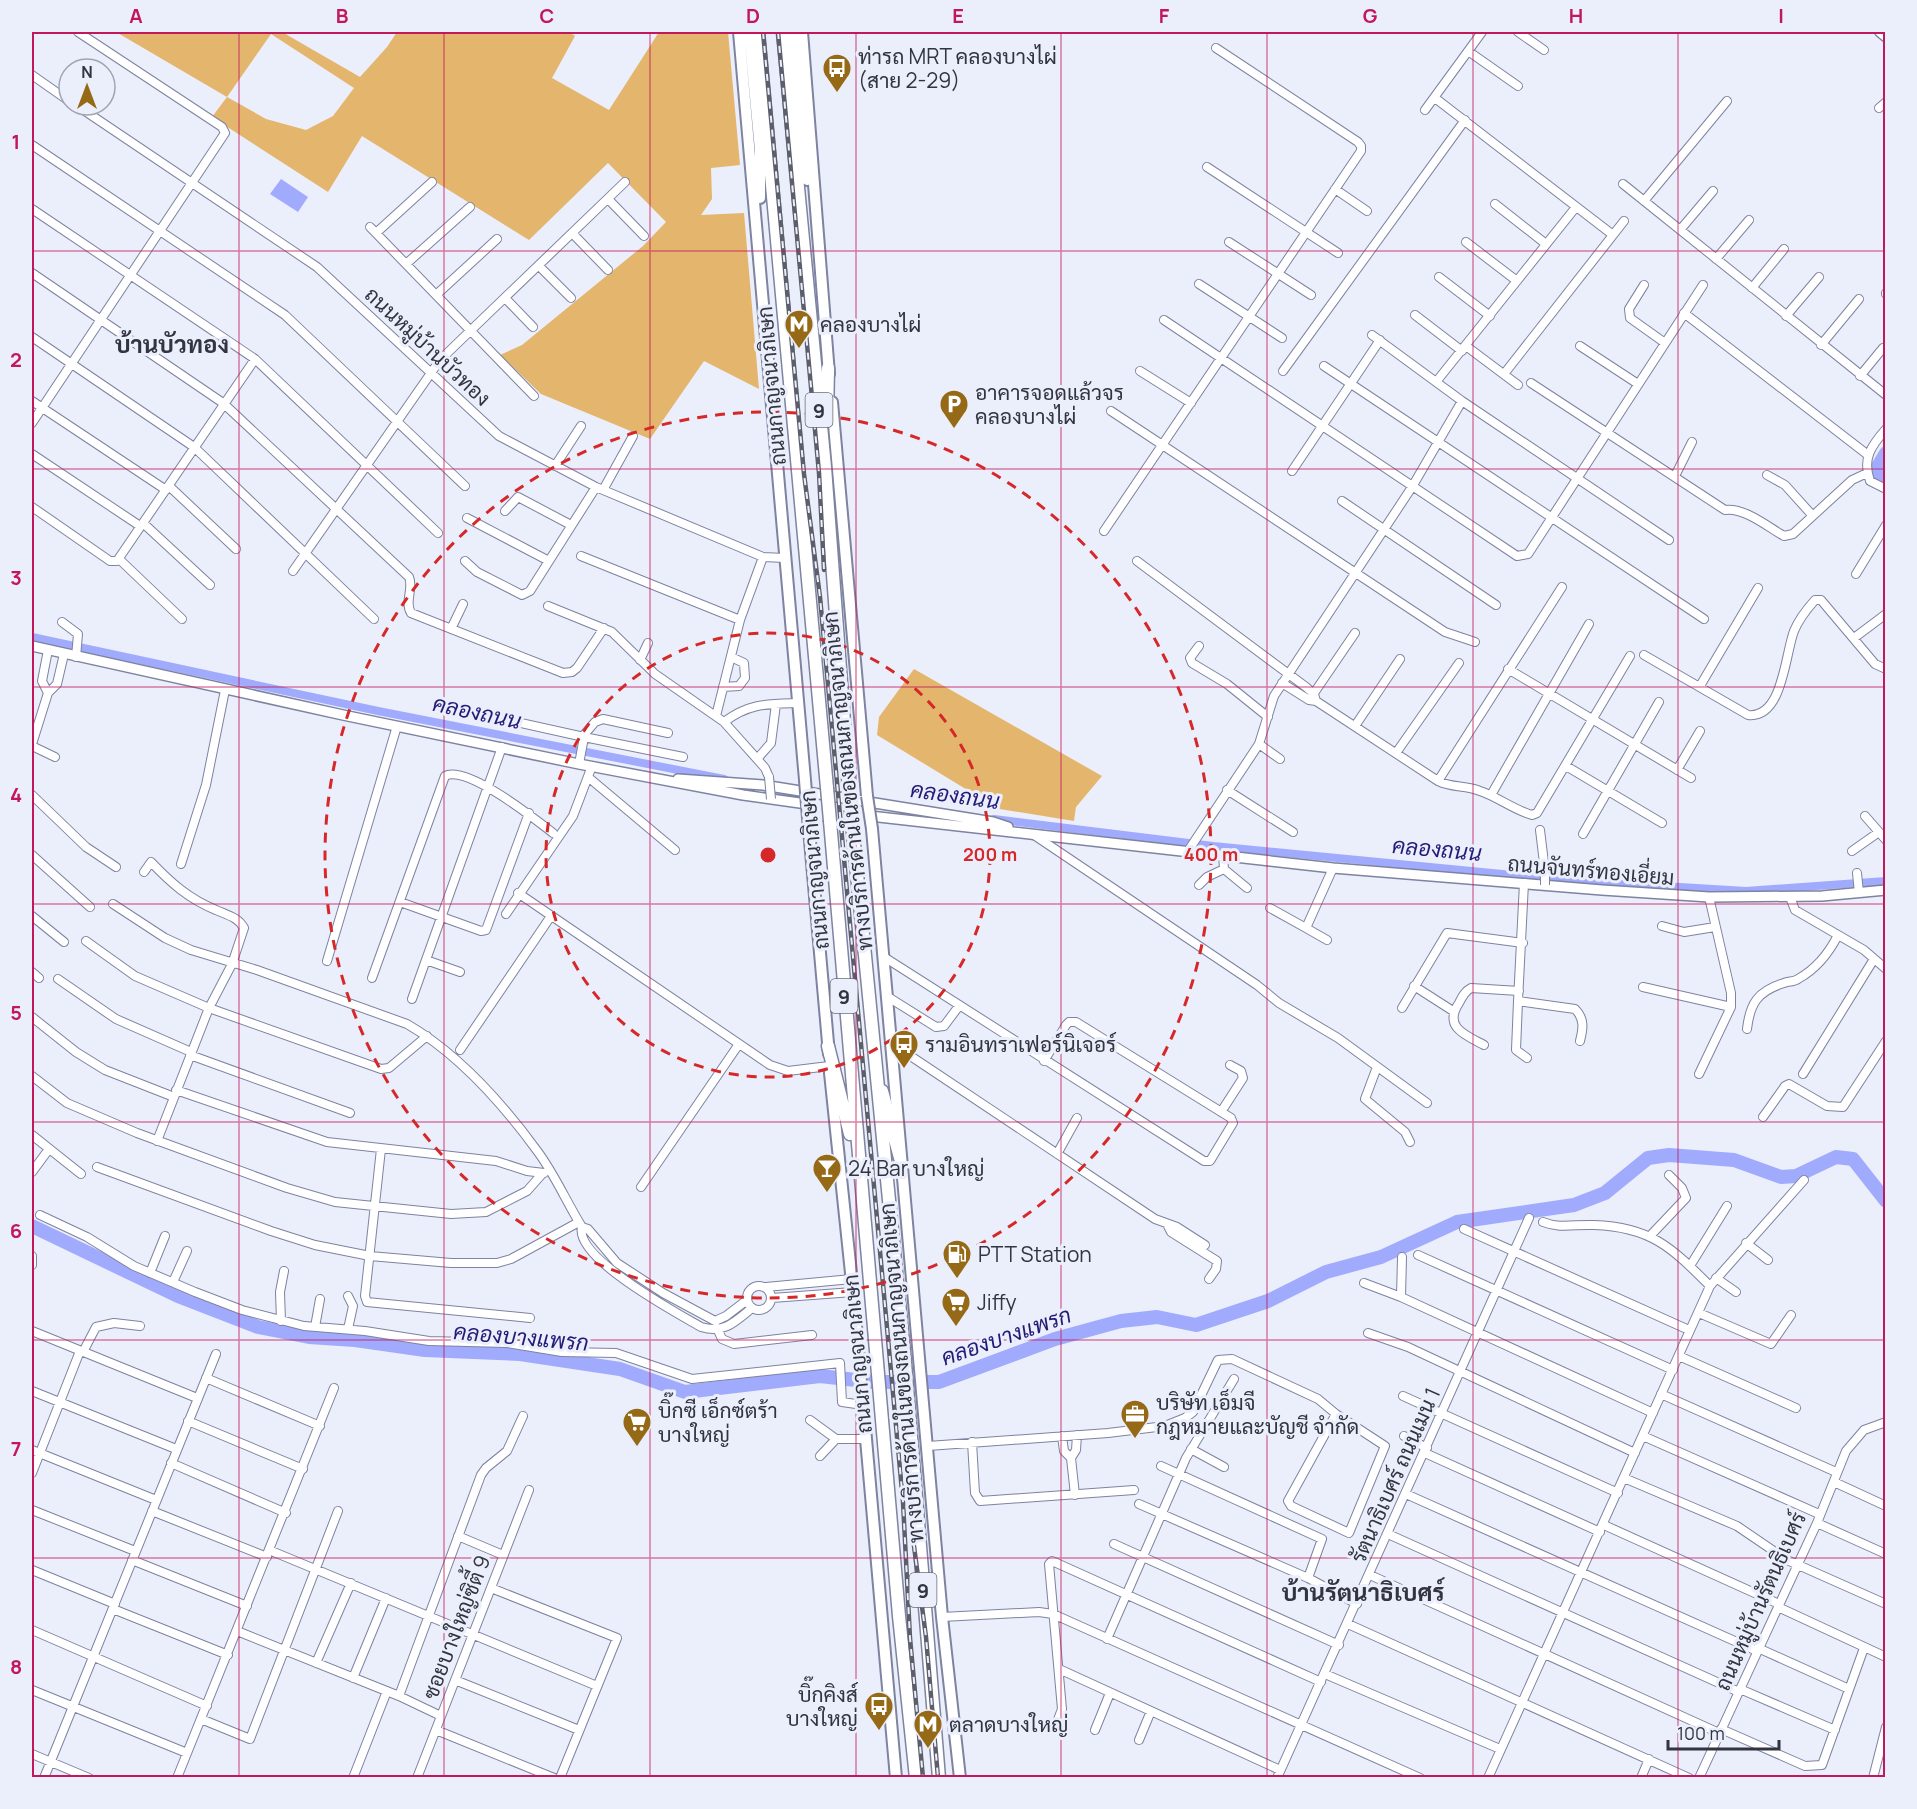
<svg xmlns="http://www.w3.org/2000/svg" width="1917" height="1809" font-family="Manrope,Sarabun,sans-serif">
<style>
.green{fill:#e4b56d;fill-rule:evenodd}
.water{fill:#a0abfe}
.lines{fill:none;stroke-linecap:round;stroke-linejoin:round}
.canal{stroke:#a0abfe;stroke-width:8}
.river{stroke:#a0abfe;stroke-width:14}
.minor-casing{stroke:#7d83a0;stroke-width:10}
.tertiary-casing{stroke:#7d83a0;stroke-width:12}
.secondary-casing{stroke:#7d83a0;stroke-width:14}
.trunk-casing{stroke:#7d83a0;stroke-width:15}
.minor{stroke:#fff;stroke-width:8}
.tertiary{stroke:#fff;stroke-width:9}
.secondary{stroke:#fff;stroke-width:10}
.trunk{stroke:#fff;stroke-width:12}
.rail-casing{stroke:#5c5f6b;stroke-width:4.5}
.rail{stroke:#ebeefb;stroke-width:2;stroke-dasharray:7;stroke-linecap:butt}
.minor-bridge-casing{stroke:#7d83a0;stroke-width:10;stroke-linecap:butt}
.secondary-bridge-casing{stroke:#7d83a0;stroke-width:14;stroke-linecap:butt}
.trunk-bridge-casing{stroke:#7d83a0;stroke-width:15;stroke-linecap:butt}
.minor-bridge{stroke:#fff;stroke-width:8}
.secondary-bridge{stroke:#fff;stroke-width:10}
.trunk-bridge{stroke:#fff;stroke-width:12}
.grid{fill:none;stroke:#c2185b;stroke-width:1.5;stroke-opacity:0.55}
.ring{fill:none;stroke:#d62828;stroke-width:3;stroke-dasharray:10 8}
.labels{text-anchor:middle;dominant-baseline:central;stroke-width:6;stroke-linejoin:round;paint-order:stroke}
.shield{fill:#ebeefb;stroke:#6a6c79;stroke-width:1.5}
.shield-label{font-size:20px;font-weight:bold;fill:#323541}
.poi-label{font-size:21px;fill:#323541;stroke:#ebeefb;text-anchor:start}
.street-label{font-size:21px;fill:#323541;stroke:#ebeefb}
.water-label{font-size:22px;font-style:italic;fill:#241b78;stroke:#ebeefb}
.quarter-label{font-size:24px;font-weight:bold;fill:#323541;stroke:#ebeefb}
.centre{fill:#d62828;stroke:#ebeefb;stroke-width:3}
.ring-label{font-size:18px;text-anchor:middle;font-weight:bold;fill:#d62828;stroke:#ebeefb;stroke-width:6;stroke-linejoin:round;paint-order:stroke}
.neatline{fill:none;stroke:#c2185b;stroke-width:2}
.grid-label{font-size:20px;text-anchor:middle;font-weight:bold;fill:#c2185b}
</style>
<rect width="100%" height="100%" fill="#ebeefb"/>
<path class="green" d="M116 32H282L360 77 387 47 397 32H569L575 36 552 78 609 110 659 32H728L740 165 711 168 712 199 701 215 744 213 759 389 704 361 650 439 541 394 500 355 522 345 643 246 666 222 608 163 529 240 362 136 328 192 212 117 227 97ZM271 34 354 88 333 116 306 130 266 119 227 97Z
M914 669 1102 776 1076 807 1074 821 969 804V791L877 735 879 717Z"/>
<path class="water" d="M281 179 308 197 298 212 270 194Z"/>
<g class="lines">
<path class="canal" d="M32 637 378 711 724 779
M994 819 1213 846 1564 880 1746 891 1886 881"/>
<path class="river" d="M1886 453 1877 468 1879 475 1886 479
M32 1226 178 1296 258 1327 309 1337 355 1340 425 1350 520 1354 620 1369 685 1392 820 1376 874 1382H939L1055 1339 1121 1321 1157 1317 1196 1325 1268 1301 1326 1272 1381 1257 1457 1222 1574 1205 1605 1193 1648 1158 1669 1155 1734 1160 1781 1177 1796 1176 1836 1157 1853 1159 1886 1201"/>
<g class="minor-casing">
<path id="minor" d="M1518 32 1544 50
M1468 51 1518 86
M32 75 69 101
M1435 98 1613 235
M76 105 317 267 499 436 596 487 763 557 785 558
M1879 108 1886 102
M1425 110 1482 32
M32 145 285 315 465 486
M1207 167 1338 253
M1623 184 1886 395
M1335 189 1367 211
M609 200 644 236
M1644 201 1727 101
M1495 204 1546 244
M32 209 255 359 438 533
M370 227 534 396
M1680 230 1713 191
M376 233 432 182
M573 234 608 270
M1229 242 1311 295
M1466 242 1517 281
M1716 259 1749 220
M406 264 470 207
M539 266 571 298
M32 273 223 403 409 577C414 589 404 602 411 613L563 673 572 672 577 668 604 628
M1439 277 1490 316
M1199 284 1282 338
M1644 285 1629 309 1630 318 1665 343
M1752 288 1784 249
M1886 293V294
M436 295 497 239
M505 298 533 327
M1684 313 1868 455
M1415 315 1462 351
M1786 316 1819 277
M1164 320 1517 556 1528 554 1703 285
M1372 335 1462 401 1669 540
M32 337 194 447 374 619
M1821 345 1859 299
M1466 346 1518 385
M1580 346 1638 384
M1324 366 1704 619
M1140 371 1191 403
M1283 371 1465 120
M1504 374 1624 221
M1860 376 1883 348
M1436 382 1576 207
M1531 383 1725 510C1744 507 1768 527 1784 536L1793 534 1852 480 1867 473
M32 401 166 490
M1111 411 1445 632 1475 642
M32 423 225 133 222 127 78 32
M1886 429C1871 446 1862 459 1870 481L1886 489
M32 454 140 526
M555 466 581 426
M1292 471 1380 340
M1767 475 1785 485 1812 515
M1675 476 1692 442
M169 486 236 549
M603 490 633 436
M1342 501 1496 605
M32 507 110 561H117L255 359
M505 511 518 497 571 525
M467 518 549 561 596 487
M143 523 210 585
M1104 531 1361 151V146L1358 142 1216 48
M581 556 740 620
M119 559 182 619
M465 561 477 572 522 595 530 591 549 561
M1137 561 1306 687 1314 694 1316 701
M293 571 440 360 625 182
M1856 574 1886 525
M548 606 612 632 655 674 724 722 765 768 769 777
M62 622 78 634 76 657
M451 629 463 604
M1854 638 1886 614
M1199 646 1190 658 1192 663 1227 684 1268 717
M1644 655 1748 715C1783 719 1785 654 1794 631 1799 619 1806 610 1815 600H1821L1875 664 1886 669
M640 660 648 643
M1508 669 1691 778
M1282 683 1309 700 1316 701 1438 781C1452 788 1465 785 1480 791 1498 797 1514 810 1532 815L1537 813 1630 656
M1700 686 1758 588
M723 687 739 686 745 678 744 663 731 657
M48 693 42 681 48 650
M1312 696 1355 633
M485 715 584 737 579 764
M716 716 740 620 763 557
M724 722C749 703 767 704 798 703
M1355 726 1400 659
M583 736 595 722 603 719 668 733
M584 737 683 757
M32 744 48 693 57 684 64 654
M1259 744 1280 759
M32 746 55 757
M1396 753 1459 663
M757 759 771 743 776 704
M1566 766 1662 823
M1677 770 1700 731
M588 777 675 850
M1438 781 1562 587
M1227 790 1293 832
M32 795 86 847 116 867
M1491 795 1589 624
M1865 816 1886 840
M1540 830 1545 871
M1583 834 1659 702
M1034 835 1257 985 1279 1003 1338 1038 1427 1103
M1188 851 1259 744 1274 696 1412 487 1462 401
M1852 851 1879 832
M32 855 90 907
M1223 855 1224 869 1247 888
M181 864 206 785 225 690
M144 872 151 862C171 883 189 899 216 910 227 915 238 917 244 928L232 964 209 1008 381 1069 389 1068 427 1036
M1857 873 1859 893
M1524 883 1518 1001 1575 1009C1585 1019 1583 1029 1580 1041
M1199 885 1207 877 1224 869
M518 893 770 1065 788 1071 829 1066
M1790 897 1795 910 1864 950 1886 969
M400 902 481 931 486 930 529 813
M113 904 165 938 191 950 257 970 407 1024C459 1054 503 1104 538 1152 555 1175 567 1203 582 1227L588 1229 617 1263 663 1293 715 1321 726 1316 747 1300
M1270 908 1306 928
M506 914 573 816 592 766
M32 916 64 942
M1662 926 1684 932 1715 927
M1327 940 1306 928 1333 868
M86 941 135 976 209 1008 157 1141
M884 957 1204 1161H1210L1233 1123 1231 1118 1076 1022H1069L1066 1025 1044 1061
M426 960 460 972
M327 961 397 726
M32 972 39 978
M372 978 445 776C467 765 535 819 553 833
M58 979 116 1019 191 1052
M1414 986 1453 1011
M1643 987 1731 1007V993L1709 897
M888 997 936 1027 944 1026 959 1006
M412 999 502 747
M1518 1001 1516 1050 1527 1058
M1402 1008 1447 933 1523 943
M32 1017 76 1052 105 1070 174 1097
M1747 1029C1750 1003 1758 991 1784 983 1789 981 1794 982 1798 979 1816 969 1829 953 1838 935
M891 1043 1155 1219 1177 1227 1205 1245
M1484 1045C1465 1035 1443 1027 1459 1003 1462 997 1465 991 1471 988L1519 991
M460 1050 551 916
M190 1055 350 1113
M1377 1067 1365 1099 1405 1132 1410 1142
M1699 1074 1731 1007
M1803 1074 1874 959
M32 1076 67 1103 137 1133 287 1188 335 1202 451 1214 486 1212 527 1191 542 1174
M176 1090 327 1142 496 1161 527 1171 544 1173
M1221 1112 1243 1078 1241 1071 1230 1065
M1763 1117 1785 1086 1789 1084 1827 1106 1843 1107 1886 1041
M32 1135 81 1174
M381 1149 365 1296 367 1302 530 1318
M1057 1154 1077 1118
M97 1167 271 1231 315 1245 370 1256 451 1263H497L511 1259 579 1222
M32 1172 49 1149
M641 1187 739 1044
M40 1215 87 1237 134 1266 195 1292 242 1310 304 1326 365 1331 429 1341 507 1343 562 1352 616 1353 692 1379 840 1363 842 1402 863 1405
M1168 1226 1171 1232 1217 1261 1216 1269 1209 1279
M582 1227C574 1258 677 1313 701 1327 724 1334 735 1322 752 1308
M1464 1229 1689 1330
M1650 1236 1686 1198 1682 1188 1669 1175
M1746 1243 1768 1260
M1418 1255 1673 1370
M32 1256V1265
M1402 1257 1401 1297 1653 1413
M1690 1266 1727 1206
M150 1273 165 1236
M1716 1278 1736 1292
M173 1282 187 1251
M1364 1283 1401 1297
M747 1298a12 12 0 1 1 24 0a12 12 0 1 1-24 0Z
M1710 1286 1804 1180
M766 1287 852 1279
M348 1296 353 1306 348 1329
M772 1298 853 1292
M1699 1313 1771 1344 1791 1315
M281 1321 280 1292 284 1271
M315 1327 320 1299
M717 1328 722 1339 734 1344 812 1335
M32 1331 197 1398
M1368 1333 1408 1347 1635 1453
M83 1352 96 1327 114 1323 140 1326
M1679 1356 1796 1408
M206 1378 320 1426
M32 1391 176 1449
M1661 1394 1836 1472
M1403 1396 1618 1493
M810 1420 836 1439H865
M188 1421 303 1469
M1062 1436 1064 1451 1071 1458
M1404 1436 1427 1448
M1643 1436 1819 1514
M972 1442 975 1493 980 1501 1134 1490
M928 1446 1108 1433 1165 1426 1185 1418 1193 1412 1218 1360 1232 1359 1318 1399 1336 1414 1288 1501 1291 1506 1349 1533 1385 1446 1336 1414
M1191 1449 1224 1467
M32 1450 156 1500
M1425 1453 1600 1532
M820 1456 836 1439
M171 1463 286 1513
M1161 1466 1322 1539 1308 1578
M32 1473 80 1351
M1624 1478 1737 1526 1787 1560 1886 1604
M1834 1482 1886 1506
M1406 1494 1757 1651
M1075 1495 1071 1458 1076 1450 1077 1435
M1139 1504 1308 1578 1357 1604
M32 1510 135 1551
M152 1511 267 1557
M1817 1523 1886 1554
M1604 1525 1779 1604
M1388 1534 1739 1692
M458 1536 503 1555
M1114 1544 1339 1645
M269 1550 597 1686
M132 1560 247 1606
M32 1570 115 1604
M1370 1575 1719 1733
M491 1588 617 1638 560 1778
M1778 1607 1886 1657
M113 1609 228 1655
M942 1617 1039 1612 1053 1614 1420 1778
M1348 1624 1689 1778
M32 1630 207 1706
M237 1631 399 1696 441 1716
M1107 1639 1186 1458 1234 1379
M1758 1648 1849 1689
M316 1663 351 1583
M1059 1669 1280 1770
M1325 1674 1500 1749
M353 1678 386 1598
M455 1680 579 1730
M1740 1689 1835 1730
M32 1690 187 1753
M399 1696 481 1475 486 1468 507 1451 523 1416
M201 1719 250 1739 338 1511
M1056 1725 1062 1709 1049 1564 1052 1561 1321 1682
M1721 1729 1805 1766 1822 1765 1864 1648
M436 1730 554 1778
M1095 1730 1110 1693
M1139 1740 1151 1711
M32 1754 89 1778
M44 1778 216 1354
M177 1778 334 1388
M353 1778 387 1691
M417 1778 529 1490
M1277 1778 1529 1218
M1488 1778 1710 1286C1671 1247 1651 1227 1594 1225 1576 1224 1560 1229 1543 1222
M1641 1778 1649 1759
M1699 1778 1817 1523 1846 1451 1864 1430 1886 1422
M1873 1778 1886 1727"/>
</g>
<g class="tertiary-casing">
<path id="tertiary" d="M1880 32 1886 37
M32 646 343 715 579 764 743 795 807 804
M678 779 763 785 993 822 1008 827
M870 816 1333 868 1602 890 1709 897 1822 896 1886 890"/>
</g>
<g class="secondary-casing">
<path id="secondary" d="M739 32 805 780
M749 32 760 150V198
M793 32 807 180
M802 32 829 374
M832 402 867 796
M808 818 829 1054
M872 829 942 1617 960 1778
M830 1073 853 1292 896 1778"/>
</g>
<g class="trunk-casing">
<path id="trunk" d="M758 32 827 788
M783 32 825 467 849 790
M827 418 828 368
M830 821 899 1616 916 1778
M852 823 905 1363 939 1778
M828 1046 850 1134
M882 1091 900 1158"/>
</g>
<use href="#minor" class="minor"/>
<use href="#tertiary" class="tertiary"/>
<use href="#secondary" class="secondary"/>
<use href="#trunk" class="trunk"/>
<g class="rail-casing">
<path id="rail" d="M763 32 804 474 820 597 903 1502 910 1638 923 1778
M778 32 819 473 824 570
M912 1531 926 1637 938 1778"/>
</g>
<use href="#rail" class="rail"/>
<g class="minor-bridge-casing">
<path id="minor-bridge" d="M769 777 771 799
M1545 871V885"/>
</g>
<g class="secondary-bridge-casing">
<path id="secondary-bridge" d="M805 780 808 818
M867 796 872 829"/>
</g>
<g class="trunk-bridge-casing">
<path id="trunk-bridge" d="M827 788 830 821
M849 790 852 823"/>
</g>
<use href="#minor-bridge" class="minor-bridge"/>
<use href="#secondary-bridge" class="secondary-bridge"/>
<use href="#trunk-bridge" class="trunk-bridge"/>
</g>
<path class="grid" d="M239 32V1778M444 32V1778M650 32V1778M856 32V1778M1061 32V1778M1267 32V1778M1473 32V1778M1678 32V1778M32 251H1886M32 469H1886M32 687H1886M32 904H1886M32 1122H1886M32 1340H1886M32 1558H1886"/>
<g class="ring">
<circle cx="768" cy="855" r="222"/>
<circle cx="768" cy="855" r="443"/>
</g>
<defs>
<g id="bus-pin" transform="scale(1.5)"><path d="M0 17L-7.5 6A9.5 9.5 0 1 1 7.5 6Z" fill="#956916" stroke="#ebeefb"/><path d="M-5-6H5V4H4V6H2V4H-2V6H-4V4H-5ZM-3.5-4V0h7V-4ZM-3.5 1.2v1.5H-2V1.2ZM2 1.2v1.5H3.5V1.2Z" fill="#fff"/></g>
<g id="metro-pin" transform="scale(1.5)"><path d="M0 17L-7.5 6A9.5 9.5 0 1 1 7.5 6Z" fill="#956916" stroke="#ebeefb"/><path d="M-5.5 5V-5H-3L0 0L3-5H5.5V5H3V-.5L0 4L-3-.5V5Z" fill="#fff"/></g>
<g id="parking-pin" transform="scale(1.5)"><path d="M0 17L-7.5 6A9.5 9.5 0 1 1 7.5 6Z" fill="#956916" stroke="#ebeefb"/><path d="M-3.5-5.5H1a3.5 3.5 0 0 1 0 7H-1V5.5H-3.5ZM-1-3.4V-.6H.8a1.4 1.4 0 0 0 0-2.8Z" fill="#fff"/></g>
<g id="bar-pin" transform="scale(1.5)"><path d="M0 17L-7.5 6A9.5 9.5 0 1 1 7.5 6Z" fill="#956916" stroke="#ebeefb"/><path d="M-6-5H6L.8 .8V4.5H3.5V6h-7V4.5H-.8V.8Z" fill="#fff"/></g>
<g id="fuel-pin" transform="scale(1.5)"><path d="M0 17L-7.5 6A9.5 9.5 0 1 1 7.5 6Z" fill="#956916" stroke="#ebeefb"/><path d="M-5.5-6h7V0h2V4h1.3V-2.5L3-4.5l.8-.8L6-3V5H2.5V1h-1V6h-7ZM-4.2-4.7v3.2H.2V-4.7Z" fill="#fff"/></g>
<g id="supermarket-pin" transform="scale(1.5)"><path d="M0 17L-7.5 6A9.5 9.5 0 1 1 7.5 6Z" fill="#956916" stroke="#ebeefb"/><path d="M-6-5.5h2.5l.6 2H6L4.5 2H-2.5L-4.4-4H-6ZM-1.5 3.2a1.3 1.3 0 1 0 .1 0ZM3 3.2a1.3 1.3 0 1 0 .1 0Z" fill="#fff"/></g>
<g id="office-pin" transform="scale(1.5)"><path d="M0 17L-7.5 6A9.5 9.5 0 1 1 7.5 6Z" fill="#956916" stroke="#ebeefb"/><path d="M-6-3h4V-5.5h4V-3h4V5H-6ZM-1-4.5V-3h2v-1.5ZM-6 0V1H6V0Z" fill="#fff"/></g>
</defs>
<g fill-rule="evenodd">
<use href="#bus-pin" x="837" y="68"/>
<use href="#metro-pin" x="799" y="324"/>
<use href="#parking-pin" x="954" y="404"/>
<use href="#bus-pin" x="904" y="1044"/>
<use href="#bar-pin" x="827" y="1168"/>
<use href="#fuel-pin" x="957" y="1254"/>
<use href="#supermarket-pin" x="956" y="1302"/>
<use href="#office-pin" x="1135" y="1414"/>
<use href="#supermarket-pin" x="637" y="1422"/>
<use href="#bus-pin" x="879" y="1706"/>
<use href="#metro-pin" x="928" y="1724"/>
</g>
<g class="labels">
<g class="shield">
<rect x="805.5" y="393" width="27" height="34" rx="4.5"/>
<rect x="830.5" y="979" width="27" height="34" rx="4.5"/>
<rect x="909.5" y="1573" width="27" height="34" rx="4.5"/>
</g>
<g class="shield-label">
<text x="819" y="410">9</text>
<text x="844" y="996">9</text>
<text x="923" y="1590">9</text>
</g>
<g class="poi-label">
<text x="858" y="56">ท่ารถ MRT คลองบางไผ่<tspan x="858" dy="24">(สาย 2-29)</tspan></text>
<text x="820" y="324">คลองบางไผ่</text>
<text x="975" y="392">อาคารจอดแล้วจร<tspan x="975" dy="24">คลองบางไผ่</tspan></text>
<text x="925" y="1044">รามอินทราเฟอร์นิเจอร์</text>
<text x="848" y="1168">24 Bar บางใหญ่</text>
<text x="978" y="1254">PTT Station</text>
<text x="977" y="1302">Jiffy</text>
<text x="1156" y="1402">บริษัท เอ็มจี<tspan x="1156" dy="24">กฎหมายและบัญชี จำกัด</tspan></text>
<text x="658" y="1410">บิ๊กซี เอ็กซ์ตร้า<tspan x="658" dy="24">บางใหญ่</tspan></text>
<text x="858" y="1694" text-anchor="end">บิ๊กคิงส์<tspan x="858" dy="24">บางใหญ่</tspan></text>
<text x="949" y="1724">ตลาดบางใหญ่</text>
</g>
<g class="street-label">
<text transform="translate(428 346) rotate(43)">ถนนหมู่บ้านบัวทอง</text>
<text transform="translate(771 386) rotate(-95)">ถนนกาญจนาภิเษก</text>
<text transform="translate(847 781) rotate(-96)">ทางบริการด้านในของถนนกาญจนาภิเษก</text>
<text transform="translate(814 870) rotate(-95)">ถนนกาญจนาภิเษก</text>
<text transform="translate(1591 870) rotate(5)">ถนนจันทร์ทองเอี่ยม</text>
<text transform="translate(857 1354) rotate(-95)">ถนนกาญจนาภิเษก</text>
<text transform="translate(901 1373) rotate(-95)">ทางบริการด้านในของถนนกาญจนาภิเษก</text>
<text transform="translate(1395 1475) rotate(-66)">รัตนาธิเบศร์ ถนนเมน 1</text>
<text transform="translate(1760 1601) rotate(-66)">ถนนหมู่บ้านรัตนธิเบศร์</text>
<text transform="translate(456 1627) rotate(-69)">ซอยบางใหญ่ซิตี้ 9</text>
</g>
<g class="water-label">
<text transform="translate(477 712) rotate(12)">คลองถนน</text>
<text transform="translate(955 795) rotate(8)">คลองถนน</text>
<text transform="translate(1437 849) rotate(5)">คลองถนน</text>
<text transform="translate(1006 1336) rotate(-19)">คลองบางแพรก</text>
<text transform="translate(521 1337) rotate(5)">คลองบางแพรก</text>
</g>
<g class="quarter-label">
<text x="172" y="343">บ้านบัวทอง</text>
<text x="1363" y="1591">บ้านรัตนาธิเบศร์</text>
</g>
</g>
<circle cx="768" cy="855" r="9" class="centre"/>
<g class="ring-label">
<text x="990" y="861">200 m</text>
<text x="1211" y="861">400 m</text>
</g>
<rect width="1917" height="1809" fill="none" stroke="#ebeefb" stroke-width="66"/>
<g transform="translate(87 87)"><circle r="28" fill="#ebeefb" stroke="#a1a4b1" stroke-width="1.5"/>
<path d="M0-4.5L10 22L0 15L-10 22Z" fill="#956916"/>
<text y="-9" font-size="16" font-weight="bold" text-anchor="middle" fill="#323541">N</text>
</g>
<path d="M1668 1740v9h111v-9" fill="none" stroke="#323541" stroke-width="3"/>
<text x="1677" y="1740" font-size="18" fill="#323541" stroke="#ebeefb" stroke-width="4.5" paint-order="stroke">100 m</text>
<rect x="33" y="33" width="1851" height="1743" class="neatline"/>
<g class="grid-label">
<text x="136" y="23">A</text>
<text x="342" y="23">B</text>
<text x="547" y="23">C</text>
<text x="753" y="23">D</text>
<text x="958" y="23">E</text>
<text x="1164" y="23">F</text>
<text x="1370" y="23">G</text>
<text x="1576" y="23">H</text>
<text x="1781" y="23">I</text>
<text x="16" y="149">1</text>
<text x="16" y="367">2</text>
<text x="16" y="585">3</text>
<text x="16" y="802">4</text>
<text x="16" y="1020">5</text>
<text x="16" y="1238">6</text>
<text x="16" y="1456">7</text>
<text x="16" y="1674">8</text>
</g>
</svg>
